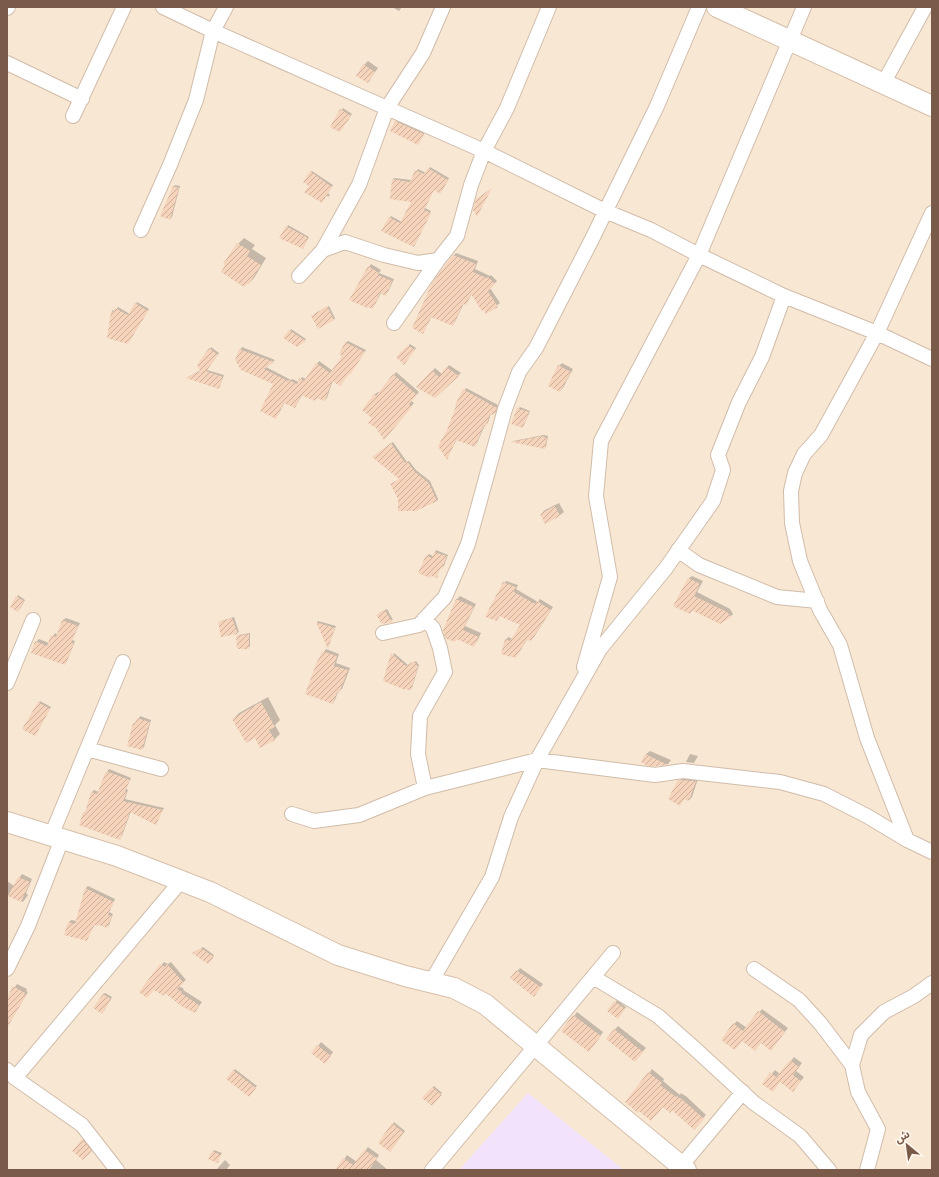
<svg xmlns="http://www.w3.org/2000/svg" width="939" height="1177" font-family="Signika,'Noto Sans Arabic',sans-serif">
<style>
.residential{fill:#f7e7d3}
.education{fill:#f2e2fb}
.shadow{fill:#0003}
.building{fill:url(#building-hatch)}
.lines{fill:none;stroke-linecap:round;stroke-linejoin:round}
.street-casing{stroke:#d1bcaa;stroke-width:16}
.secondary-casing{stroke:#d7bfaa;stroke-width:22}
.street{stroke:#fff;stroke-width:14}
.secondary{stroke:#fff;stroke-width:20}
</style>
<defs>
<pattern id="building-hatch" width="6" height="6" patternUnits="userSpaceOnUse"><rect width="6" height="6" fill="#f6d3bb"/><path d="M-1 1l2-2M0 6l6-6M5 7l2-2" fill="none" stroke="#ccae9a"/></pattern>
</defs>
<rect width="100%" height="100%" fill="#fef5e5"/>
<path class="residential" d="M7 7H932V1170H7Z"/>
<path class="education" d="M528 1093 624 1170H459Z"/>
<path class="shadow" d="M392 7H402L399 11Z
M368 61 378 68 368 82 364 65Z
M343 108 352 114 341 129 332 126Z
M399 118 426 130 418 144 396 121Z
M430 167 449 178 442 191 434 189 425 208 431 211 415 244 389 218 391 216 402 222 412 201 393 179 394 178 411 180 418 169 426 173Z
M312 171 333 185 328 193 330 195 328 197 326 195 324 200 310 185V172Z
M175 185 180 186 172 217 170 219 174 186Z
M288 225 309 237 303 248 287 227Z
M244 238 255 245 252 249 266 258 254 278 248 284 238 244Z
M456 253 478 261 475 269 490 276 491 275 497 281 490 288 500 303 487 313 472 293 468 301 466 304 464 303 455 322 453 325 432 316 423 333 453 256Z
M371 264 381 270 379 273 394 279 388 292 386 294 381 293 373 308 369 267Z
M137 302 149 309 129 341 108 337 112 311 113 310 115 311 118 307 130 314Z
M329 306 335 318 334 320 314 314Z
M291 329 306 339 297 346 285 338Z
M348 341 366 350 352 371 333 380 327 398 325 400 317 398 315 400 302 395 295 407 285 402 278 415 275 384 240 350 242 347 275 360 266 367 291 380 292 379 299 382 302 377 306 379 319 361 333 371 344 355 345 343Z
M410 344 416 348 405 362 397 357Z
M211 347 219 353 207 370 224 375 220 386 188 377 201 370Z
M562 363 573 369 563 388 560 391 559 366Z
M449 365 461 373 435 397 418 386 435 368 442 374Z
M396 372 419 392 411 401 414 403 387 436 377 428 373 418 363 410 375 394 378 392 380 393Z
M466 388 498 405 496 412 494 414 491 413 488 423 485 425 477 443 475 446 457 439 447 458 457 406 456 405Z
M520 407 530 411 523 427 518 409Z
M544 435 548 436 546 447 544 448 513 441Z
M393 442 407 462 409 461 416 470 430 481 438 499 437 501 415 510 399 499 400 479 375 456Z
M559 503 564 512 560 515 545 523 541 514 545 510Z
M436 550 448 555 444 566 441 567 436 577 427 556 429 554 433 556Z
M692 576 703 581 697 592 730 609 733 614 730 617 693 610 690 613 689 578Z
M506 581 518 585 516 589 538 602 540 599 553 607 534 637 531 640 528 638 518 654 506 640 508 637 513 639 522 625 500 615 497 620 504 583Z
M18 595 25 600 20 609 17 597Z
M460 596 476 604 465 626 481 633 477 642 474 645 458 638 455 641 457 599Z
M387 609 393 620 383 623 379 613Z
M234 617 239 632 237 633 221 621Z
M66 618 80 623 72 640 75 641 67 661 65 664 36 642 39 639 49 643 55 633 58 635 63 620Z
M318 621 336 626 328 647 317 622Z
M250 633V646L249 648 237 637 239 635Z
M326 649 339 654 336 663 350 668 342 689 338 692 335 700 333 703 318 660Z
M394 653 408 665 416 661 419 665 412 688 410 689 385 680Z
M268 697 280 720 275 725 280 734 274 740 255 737 233 719 239 713Z
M40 701 51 707 36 734 23 729Z
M140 716 151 720 144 747 142 749 134 723 137 722Z
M650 751 671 760 668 764 655 765 646 754Z
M690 754 698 756 694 763 686 762Z
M109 769 131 778 126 789 128 790 125 799 164 808 156 823 131 811 122 836 120 838 84 813 86 811 91 793 94 790 99 792 107 772Z
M682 778 698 779 692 797 689 800 685 798 680 804 679 781Z
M22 874 32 879 26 893 28 895 23 902 7 895V881L14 886Z
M88 886 115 899 109 912 113 914 109 925 107 927 99 924H95L86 940 69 922 71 920 77 921 86 888Z
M203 947 214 955 209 962 195 952Z
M164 962 168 964 171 962 186 980 179 986 184 989 183 990 202 1002 195 1012 166 992 154 989 140 992Z
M520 968 543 984 536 993 511 978Z
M17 984 27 989 26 991 28 992 13 1017 7 1014V999Z
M105 993 112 997 104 1011 103 994Z
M617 1000 626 1007 619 1016 608 1011Z
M762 1009 788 1028 771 1049 762 1042 742 1040 734 1024 737 1021 747 1028Z
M577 1012 603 1032 592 1048 563 1031Z
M618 1026 646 1048 638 1057 607 1039Z
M321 1042 333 1052 328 1059 318 1046Z
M794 1057 802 1063 796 1071 804 1077 796 1087 780 1081 776 1087 763 1084 775 1070 780 1074Z
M235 1069 257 1086 250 1094 227 1079Z
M652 1069 664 1079 663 1081 680 1095 681 1093 687 1097 706 1115 694 1128 673 1109 663 1106 649 1073Z
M434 1086 442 1093 432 1105 423 1098Z
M394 1122 405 1131 392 1149 393 1124Z
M87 1136 95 1147 83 1159 74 1150Z
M368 1147 379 1155 376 1160 388 1170H337L347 1155 357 1162Z
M214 1150 222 1153 217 1162 209 1159Z
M225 1160 230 1165 226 1170H216Z"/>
<path class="building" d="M363 64 375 72 368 83 356 76Z
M340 109 351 116 340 132 330 127Z
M395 121 424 134 418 145 390 131Z
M428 168 448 180 440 194 434 190 424 210 431 213 414 247 381 231 389 217 400 223 411 202 390 199 392 179 410 182 415 170 424 174Z
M310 171 332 187 327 195 329 198 326 196 322 203 304 192 309 186 303 182Z
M173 186 179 188 170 220 160 216Z
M492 188 477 217 473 210 476 199Z
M286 226 308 238 303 249 279 238Z
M237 243 250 251 247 256 261 265 248 285 247 284 244 287 221 272 225 265 223 264Z
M453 255 476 264 473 272 487 278 488 277 495 284 488 291 498 307 486 314 484 310 482 311 471 294 466 305 463 304 453 326 431 317 423 334 412 328 432 283Z
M368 266 379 273 378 275 392 281 386 296 380 293 373 309 368 307 367 308 349 300Z
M135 303 148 311 128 344 107 338 111 311 113 312 115 308 128 315Z
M327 306 334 320 318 329 311 316Z
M289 330 306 341 297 347 283 338Z
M345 342 365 352 350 375 349 374 340 386 332 381 325 401 316 398 315 401 301 395 295 408 284 403 276 419 260 411 273 384 241 370 235 360 239 349 274 362 264 369 288 381 289 380 297 384 299 378 304 381 316 363 330 373 342 356 339 354Z
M408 345 415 350 404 365 396 357Z
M209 348 218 355 206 371 223 377 219 389 186 378 200 371 197 365Z
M558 365 571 372 560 392 548 386Z
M446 367 459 376 435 398 416 387 432 370 439 377Z
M393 374 417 395 409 404 412 407 384 440 376 428 368 423 372 418 362 410 374 394 376 396Z
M463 389 497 408 494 415 490 414 486 426 484 425 475 447 456 440 447 460 438 446 447 430 456 406 455 405Z
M517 408 529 412 523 428 511 424Z
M542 436 547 438 545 449 511 442Z
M391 443 405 463 407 461 415 472 429 483 437 501 416 511H398V499L390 484 399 479 372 457Z
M555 506 560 516 545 524 540 514Z
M434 552 447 556 442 569 440 568 437 578 431 576 430 578 418 573 426 555 432 558Z
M688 578 700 584 694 596 727 612 731 617 720 624 691 610 690 614 673 606Z
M503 582 516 587 514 592 535 604 537 601 551 610 531 641 527 639 516 658 501 654 505 639 510 641 520 625 499 616 497 621 485 617Z
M16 596 24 601 18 612 10 607Z
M456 599 474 607 463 630 479 637 474 647 457 639 455 642 445 638 443 630Z
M385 610 392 622 382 624 376 615Z
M232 618 238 634 221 637 218 622Z
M62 620 78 626 71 643 74 644 65 665 31 653 35 641 47 646 51 635 56 637Z
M316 622 335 628 328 649Z
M249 634V649H237L236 636Z
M322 651 337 656 334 666 348 670 339 693 337 692 333 704 305 694 318 659 319 660Z
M391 653 406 666 414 661 418 667 411 690 403 689 383 681Z
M38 702 50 709 35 736 22 729Z
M261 702 275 727 269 730 275 740 260 748 255 738 246 743 232 719Z
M137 718 150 722 142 750 127 746 133 723H135Z
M645 754 668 765 655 766H648L641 762Z
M106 771 130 780 125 791 127 792 123 801 163 810 156 825 130 812 120 840 79 825 83 812 85 813 91 792 97 794Z
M678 780 696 781 689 801 684 799 680 806 668 799Z
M18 877 30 882 21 902 8 896Z
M85 888 114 902 108 915 112 916 107 928 99 925 98 926 94 925 87 941 64 935 68 922 75 924Z
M201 948 214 957 208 964 192 953Z
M160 964 165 967 167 964 184 983 177 989 182 992 181 993 199 1005 195 1013 181 1006 165 993 164 996 154 990 147 998 139 992Z
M516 970 541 987 534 997 510 978Z
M13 986 25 993 24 994 26 995 7 1028V998Z
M103 994 111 999 102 1014 93 1008Z
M614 1001 625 1009 618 1019 607 1011Z
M758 1011 785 1032 771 1051 761 1043 755 1051 742 1041 735 1050 721 1040 733 1023 743 1031Z
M573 1015 601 1036 589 1052 561 1031Z
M614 1029 643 1052 635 1062 606 1039Z
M317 1045 331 1056 325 1064 311 1053Z
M790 1060 799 1067 793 1075 801 1081 793 1092 780 1082 773 1092 762 1084 770 1072 776 1077Z
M233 1070 256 1088 249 1097 226 1079Z
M648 1072 662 1083 660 1085 676 1097 677 1096 684 1101 704 1119 694 1130 672 1110 670 1113 663 1107 651 1121 639 1111 638 1113 625 1102Z
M432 1087 442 1095 432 1106 422 1098Z
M392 1123 404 1133 390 1152 378 1143Z
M82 1139 92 1151 83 1160 72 1151Z
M364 1150 377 1158 369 1170H335L343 1158 353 1165Z
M212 1151 221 1155 218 1163 208 1159Z"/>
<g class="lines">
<g class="street-casing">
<path id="street" d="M163 7 213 31 484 151 605 211 651 230 699 255 784 296 877 333 932 359
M7 8 8 7
M7 63 82 99
M883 84 925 7
M73 116 124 7
M141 230 170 165 196 100 213 31 226 7
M323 250 359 185 387 108 423 53 443 7
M299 276 323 250 345 242 384 255 418 263 438 260 457 236 471 185 484 151 507 108 549 7
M394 323 438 260
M678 550 699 565 777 597 817 601
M424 619 433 628 440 648 445 672 420 716 418 754 425 788
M383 633 419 625 445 597 468 544 505 409 519 372 536 348 592 239 657 106 699 7
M584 667 610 577 596 496 601 441 699 255 804 7
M7 683 33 620
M87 749 161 769
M292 814 314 821 359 815 425 788 537 760 655 775 683 771 780 782 824 794 867 816 907 840 932 852
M51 836 123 662
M907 840 867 738 840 645 820 610 800 561 792 523 791 491 795 473 804 454 821 435 877 333 932 213
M7 969 28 926 62 839
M754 969 799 1000 820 1023 852 1065
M593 977 658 1016 693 1047 754 1103 800 1136 829 1170
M431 982 492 877 511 817 537 760 600 649 666 568 713 501 723 470 718 455 739 402 762 357 784 296
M7 1070 15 1078 82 1125 117 1170
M15 1078 181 881
M681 1166 743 1092
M432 1170 613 953
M867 1170 878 1129 858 1092 852 1065 861 1035 884 1012 914 996 932 983"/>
</g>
<g class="secondary-casing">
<path id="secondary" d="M717 7 932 106
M7 822 117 856 210 892 338 955 405 976 454 988 485 1004 686 1170"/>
</g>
<use href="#street" class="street"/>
<use href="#secondary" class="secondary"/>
</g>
<rect width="939" height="1177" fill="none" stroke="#7a5a48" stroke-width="16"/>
<g transform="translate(907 1145) rotate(331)" stroke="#fff8ee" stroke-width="3" paint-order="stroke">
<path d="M0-3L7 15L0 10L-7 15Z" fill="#7a5a48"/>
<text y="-6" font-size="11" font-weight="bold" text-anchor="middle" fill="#7a5a48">ش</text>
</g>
</svg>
